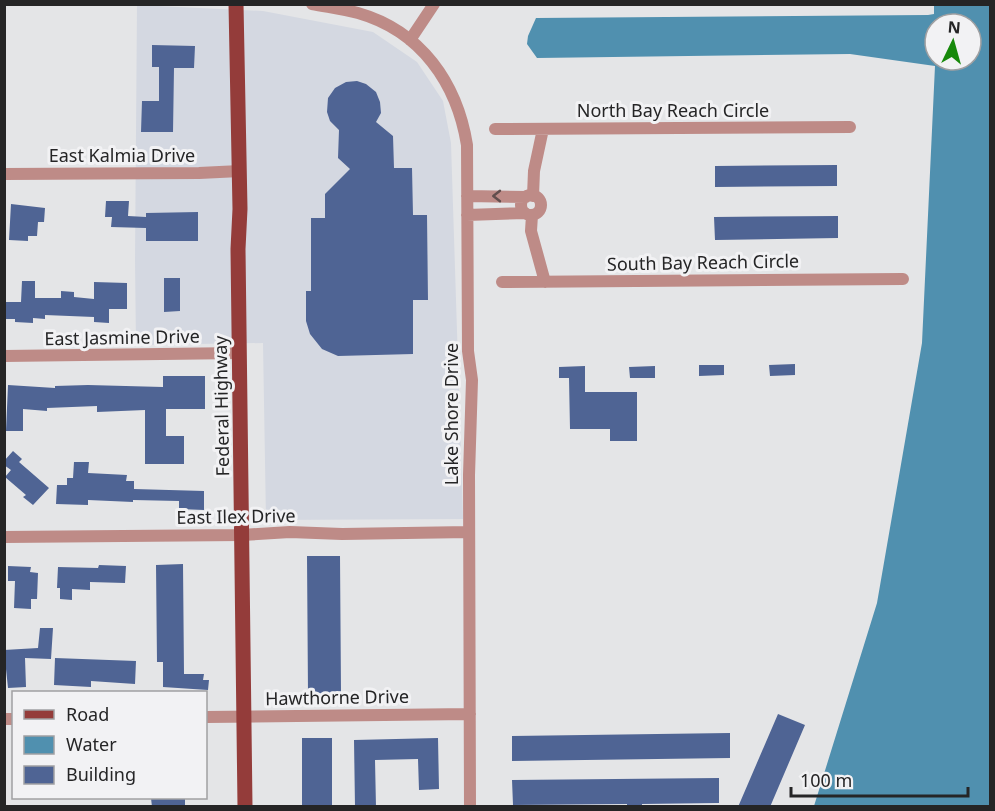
<svg xmlns="http://www.w3.org/2000/svg" width="995" height="811" font-family="'Noto Sans',sans-serif">
<style>
.built{fill:#d4d8e1}
.water{fill:#5090af;fill-rule:evenodd}
.building{fill:#4f6494}
.lines{fill:none;stroke-linecap:round;stroke-linejoin:round}
.minor{stroke:#be8b87;stroke-width:12}
.major{stroke:#943c3a;stroke-width:15}
.oneway{stroke:#624e4d}
.labels{text-anchor:middle;dominant-baseline:central;stroke-width:6;stroke-linejoin:round;paint-order:stroke}
.street-label{font-size:18px;fill:#252526;stroke:#f2f2f4}
</style>
<rect width="100%" height="100%" fill="#e4e5e7"/>
<path class="built" d="M137 5 263 11 373 32 417 62 443 101 451 143 463 519 266 520 263 343 136 345 135 260Z"/>
<path class="water" d="M934 5H990V806H814L877 603 922 343 935 66 850 54 537 58 527 44 528 36 536 18 928 15 934 14ZM935 24H971V60H935Z"/>
<path class="building" d="M152 45 195 46 194 68H174L173 132H141L142 101H159V67H152Z
M357 81 366 84 376 92 380 102 381 113 376 122 393 136 394 168H412L413 215H427L428 300H413V354L338 356 322 349 310 334 306 321V291H311V218H325V194L350 169 338 158 339 130 330 121 327 112 328 98 335 88 346 82Z
M837 165V186L715 187V166Z
M106 201H129L128 216 146 217V213L198 212V241H146V228L111 227 112 217H105Z
M11 204 45 208 44 222H38L37 236H28V241L9 240Z
M838 216V238L715 240 714 217Z
M164 278H180V311L164 312Z
M22 281H35V298H61V291L74 292V297L94 299V282L127 283V309H109V323L94 322V317L45 315V319L33 318V323L15 322V319H6V302H21Z
M795 364V375L770 376 769 365Z
M699 365H724V375L699 376Z
M585 366V392H637V441H610V429H570L569 378H559V367Z
M655 366V378H630L629 367Z
M163 376H205V409H166V436H184V464H145V410L97 412V406L47 408V411L23 409V431H6L8 385 55 388V386L88 385 163 387Z
M13 451 22 459 19 462 49 488 33 505 23 497 26 495 5 477 11 470 4 465V461Z
M74 462H89L88 473 127 475 126 481H134V489L204 491V510L179 509V501L133 500V502L88 500V505L56 504 57 485H67V478H73Z
M307 556H340L341 693 308 694Z
M183 564 184 674H204L203 680H209L208 690 163 687V662H157L156 565Z
M99 565 126 566 125 583 90 582V590L72 589V600L60 599V588H57L58 567 98 568Z
M8 566 31 567 30 572 38 573 37 599H31V609L14 608 15 581H8Z
M40 628H53L51 659 25 658 26 687 8 688 4 650 38 648Z
M55 658 136 661 135 684 91 681V687L54 685Z
M778 714 805 725 770 807H738Z
M730 733V758L512 761V736Z
M302 738H332V807H302Z
M438 738 439 789 419 790 418 759 375 760 376 807H355L354 740Z
M719 778V803L642 804V807H627V804L513 805 512 780Z
M151 798H185V807H152Z"/>
<g class="lines">
<path class="minor" d="M312 4C327 7 343 9 358 13 421 31 457 83 467 145L468 351 472 380 469 475 470 806
M410 40 434 4
M495 129 850 127
M4 174 199 173 240 171
M521 205a10 10 0 1 1 20 0a10 10 0 1 1-20 0Z
M467 196 526 197
M533 196 534 171 543 129
M467 215 525 213
M532 215 531 231 545 282
M502 282 903 279
M4 356 240 353
M4 537 242 535 290 532 342 534 469 532
M206 717 470 714
M4 719H14"/>
<path class="major" d="M236 4 240 209 238 249 245 806"/>
</g>
<defs><path id="oneway-chevron" d="M-2-3.5L2.5 0L-2 3.5" fill="none" stroke-width="1.6" stroke-linecap="round" stroke-linejoin="round" transform="scale(1.5)"/></defs>
<use class="oneway" href="#oneway-chevron" transform="translate(497 196) rotate(-180)"/>
<g class="labels">
<g class="street-label">
<text x="673" y="110">North Bay Reach Circle</text>
<text x="122" y="155">East Kalmia Drive</text>
<text transform="translate(703 262) rotate(-1)">South Bay Reach Circle</text>
<text transform="translate(122 337) rotate(-1)">East Jasmine Drive</text>
<text transform="translate(221 406) rotate(-91)">Federal Highway</text>
<text transform="translate(451 414) rotate(-90)">Lake Shore Drive</text>
<text transform="translate(236 516) rotate(-1)">East Ilex Drive</text>
<text transform="translate(337 697) rotate(-1)">Hawthorne Drive</text>
</g>
</g>
<rect width="995" height="811" fill="none" stroke="#252526" stroke-width="12"/>
<rect x="12" y="691" width="195" height="108" fill="#f2f2f4" stroke="#a0a0a2" stroke-width="1.5"/>
<rect x="24" y="710" width="30" height="9" fill="#943c3a" stroke="#a0a0a2" stroke-width="1.5"/>
<text x="66" y="721" font-size="18" fill="#252526">Road</text>
<rect x="24" y="736" width="30" height="18" fill="#5090af" stroke="#a0a0a2" stroke-width="1.5"/>
<text x="66" y="751" font-size="18" fill="#252526">Water</text>
<rect x="24" y="766" width="30" height="18" fill="#4f6494" stroke="#a0a0a2" stroke-width="1.5"/>
<text x="66" y="781" font-size="18" fill="#252526">Building</text>
<g transform="translate(953 42) rotate(5)"><circle r="28" fill="#f2f2f4" stroke="#a0a0a2" stroke-width="1.5"/>
<path d="M0-4.5L10 22L0 15L-10 22Z" fill="#17890b"/>
<text y="-9" font-size="16" font-weight="bold" text-anchor="middle" fill="#252526">N</text>
</g>
<path d="M791 787v9h177v-9" fill="none" stroke="#252526" stroke-width="3"/>
<text x="800" y="787" font-size="18" fill="#252526" stroke="#f2f2f4" stroke-width="4.5" paint-order="stroke">100 m</text>
</svg>
